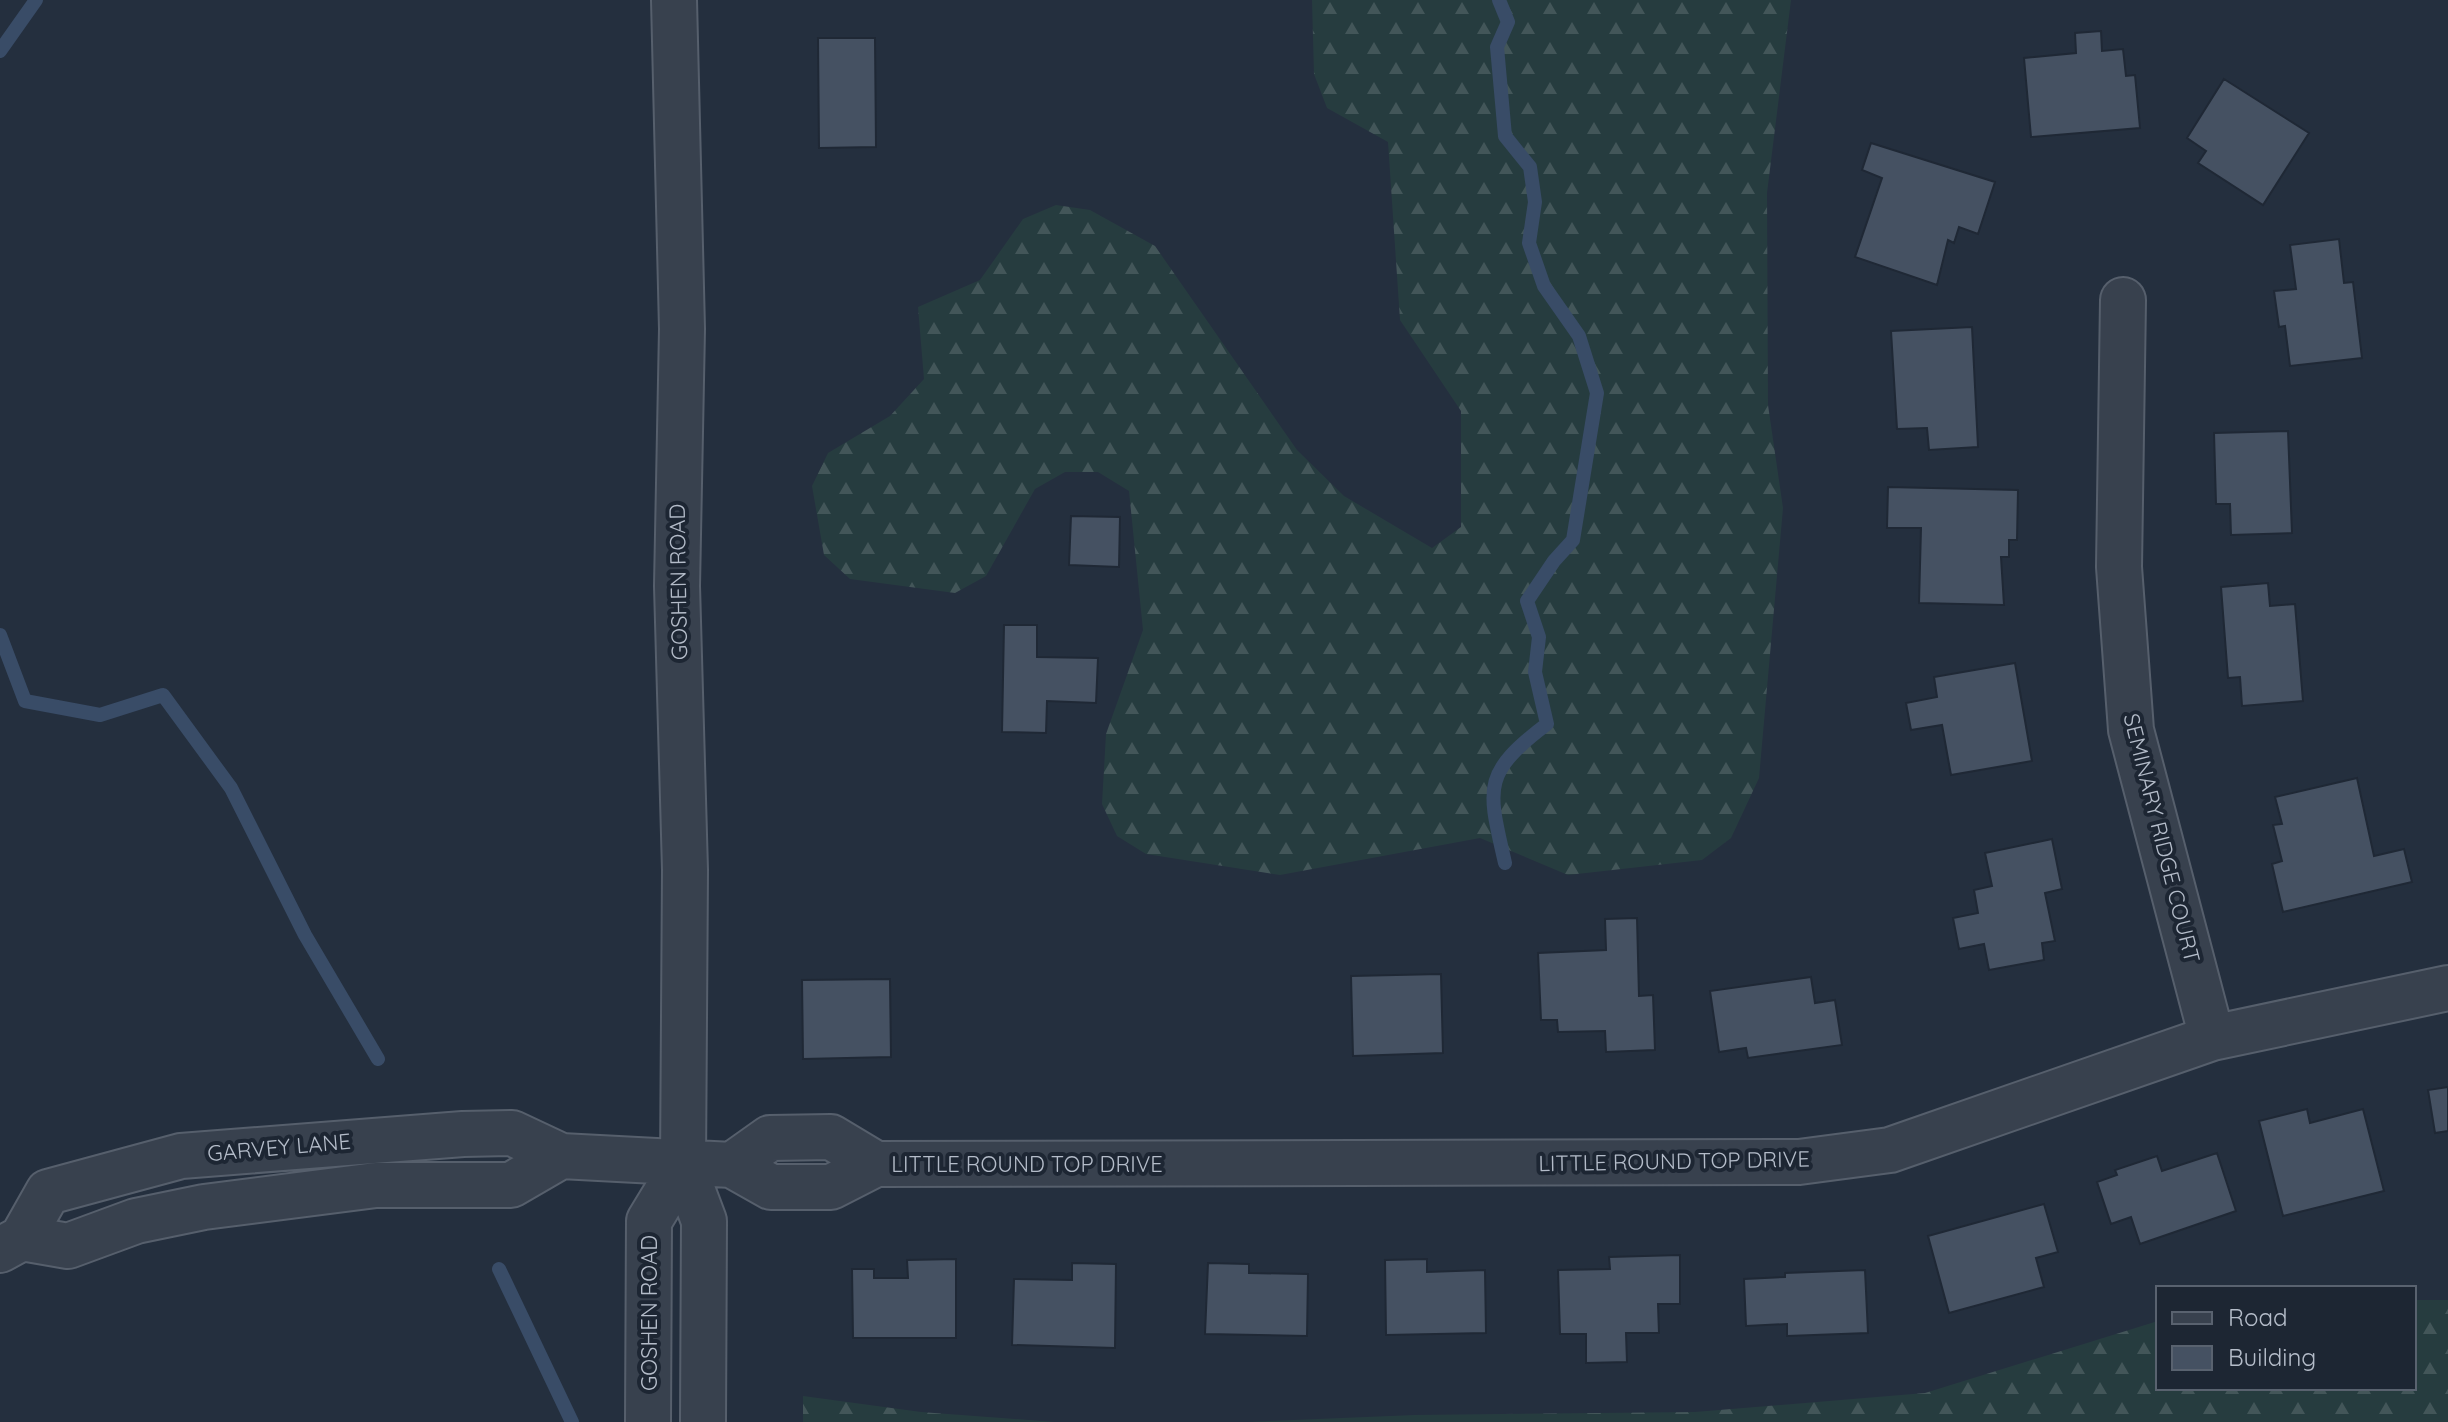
<svg xmlns="http://www.w3.org/2000/svg" width="2448" height="1422" font-family="Quicksand,sans-serif">
<style>
.forest{fill:url(#forest-firs)}
.lines{fill:none;stroke-linecap:round;stroke-linejoin:round}
.stream{stroke:#394c67;stroke-width:14}
.building{fill:#455162;stroke:#1f2835;stroke-width:2}
.minor-casing{stroke:#565f6c;stroke-width:48}
.minor{stroke:#38414e;stroke-width:44}
.labels{text-anchor:middle;dominant-baseline:central;stroke-width:8;stroke-linejoin:round;paint-order:stroke}
.street-label{font-size:22px;fill:#b4bcc9;stroke:#1d2633}
</style>
<defs>
<pattern id="forest-firs" width="22" height="20" patternUnits="userSpaceOnUse" patternTransform="scale(2)"><rect width="22" height="20" fill="#263c3f"/><path d="M5 1l3.5 6h-7zM16 11l3.5 6h-7z" fill="#435659"/></pattern>
</defs>
<rect width="100%" height="100%" fill="#242f3e"/>
<path class="forest" d="M1312 0H1791L1767 193 1768 405 1783 508 1759 778 1731 838 1702 860 1568 875 1480 838 1280 875 1146 854 1117 836 1102 804 1106 734 1143 630 1129 491 1098 472H1065L1035 489 986 576 955 593 850 579 824 555 812 486 828 453 890 416 924 379 918 307 980 280 1023 219 1056 205 1090 210 1155 246 1297 450 1344 496 1432 548 1461 527V411L1400 320 1388 142 1327 108 1314 74Z
M2414 1300H2448V1422H1248L1415 1415 1695 1412 1925 1393 2158 1321V1388H2414Z
M803 1396 921 1412 1055 1422H803Z"/>
<g class="lines">
<path class="stream" d="M1499 0 1508 22 1497 47 1505 136 1530 167 1535 202 1529 243 1544 286 1579 336 1597 393 1573 540 1554 561 1527 601 1539 637 1535 672 1547 724C1481 774 1488 788 1505 863
M0 51 36 0
M0 635 25 701 100 715 163 695 231 788 305 935 378 1059
M499 1269 572 1422"/>
</g>
<path class="building" d="M2101 31 2102 51 2123 49 2126 76 2135 75 2140 128 2031 137 2024 58 2076 53 2075 33Z
M818 38H875L876 147 819 148Z
M2224 79 2309 133 2263 205 2198 163 2206 151 2187 138Z
M1871 143 1995 182 1978 234 1959 227 1954 243 1948 240 1937 285 1855 257 1882 178 1862 170Z
M2339 239 2344 283 2353 282 2362 358 2290 366 2285 326 2279 327 2274 291 2296 289 2290 245Z
M1972 327 1978 447 1929 450 1927 428 1897 429 1891 331Z
M2288 431 2292 533 2231 535 2230 504H2216L2214 433Z
M1888 487 2018 490 2017 540H2009V557H2001L2004 605 1919 603 1921 528H1887Z
M1071 516 1120 517 1119 567 1069 565Z
M2268 583 2270 606 2295 604 2303 701 2242 706 2240 677 2228 678 2221 587Z
M1004 625H1037V657L1098 658 1096 703 1047 701 1046 733 1002 732Z
M2015 663 2032 761 1951 775 1942 725 1911 730 1906 703 1937 697 1934 677Z
M2357 778 2374 856 2404 849 2412 882 2283 912 2272 864 2282 861 2273 825 2282 824 2275 797Z
M2052 839 2062 889 2045 893 2055 941 2042 943 2044 960 1989 970 1984 944 1959 949 1953 918 1978 913 1974 890 1992 886 1985 853Z
M1637 918 1639 996 1653 995 1655 1050 1606 1052 1605 1031 1558 1032 1557 1020H1541L1538 953 1606 950 1605 919Z
M1441 974 1443 1053 1353 1056 1351 976Z
M1811 977 1815 1003 1835 1000 1842 1045 1748 1058 1746 1048 1719 1052 1710 991Z
M890 979 891 1057 803 1059 802 980Z
M2448 1087V1131L2435 1133 2428 1090Z
M2307 1109 2310 1123 2363 1109 2384 1191 2283 1216 2259 1121Z
M2217 1153 2236 1211 2140 1244 2131 1217 2111 1224 2097 1182 2117 1175 2115 1170 2157 1156 2162 1171Z
M2044 1204 2058 1252 2036 1258 2044 1287 1949 1313 1928 1236Z
M1680 1255V1304H1658L1659 1333H1626L1627 1362 1586 1363V1334H1560L1558 1270 1610 1269 1609 1257Z
M956 1259V1338H853L852 1269H874V1278H908L907 1260Z
M1427 1259V1272L1485 1270 1486 1333 1386 1335 1385 1260Z
M1072 1263 1116 1264 1115 1348 1012 1345 1014 1279 1072 1280Z
M1208 1263 1249 1264V1273L1308 1274 1307 1336 1205 1334Z
M1865 1270 1868 1333 1787 1336V1324L1746 1326 1744 1279 1785 1277V1273Z"/>
<g class="lines">
<g class="minor-casing">
<path id="minor" d="M674 0 682 329 677 586 685 870 683 1165 704 1221 703 1422
M2123 300 2119 567 2131 730 2212 1038
M732 1165 770 1138 831 1137 876 1164
M22 1238 68 1246 136 1221 204 1207 376 1185H511L561 1156
M0 1250 22 1238 48 1192 181 1156 463 1134 512 1133 561 1156 732 1165 771 1187H831L876 1164 1799 1162 1890 1150 2212 1038 2448 988
M648 1422 649 1221 683 1165"/>
</g>
<use href="#minor" class="minor"/>
</g>
<g class="labels">
<g class="street-label">
<text transform="translate(678 582) rotate(-91)">GOSHEN ROAD</text>
<text transform="translate(2162 838) rotate(76)">SEMINARY RIDGE COURT</text>
<text transform="translate(279 1147) rotate(-5)">GARVEY LANE</text>
<text transform="translate(1674 1161) rotate(-1)">LITTLE ROUND TOP DRIVE</text>
<text x="1027" y="1164">LITTLE ROUND TOP DRIVE</text>
<text transform="translate(649 1313) rotate(-90)">GOSHEN ROAD</text>
</g>
</g>
<rect x="2156" y="1286" width="260" height="104" fill="#1d2633" stroke="#59626f" stroke-width="2"/>
<rect x="2172" y="1312" width="40" height="12" fill="#38414e" stroke="#59626f" stroke-width="2"/>
<text x="2228" y="1326" font-size="24" fill="#b4bcc9">Road</text>
<rect x="2172" y="1346" width="40" height="24" fill="#455162" stroke="#59626f" stroke-width="2"/>
<text x="2228" y="1366" font-size="24" fill="#b4bcc9">Building</text>
</svg>
